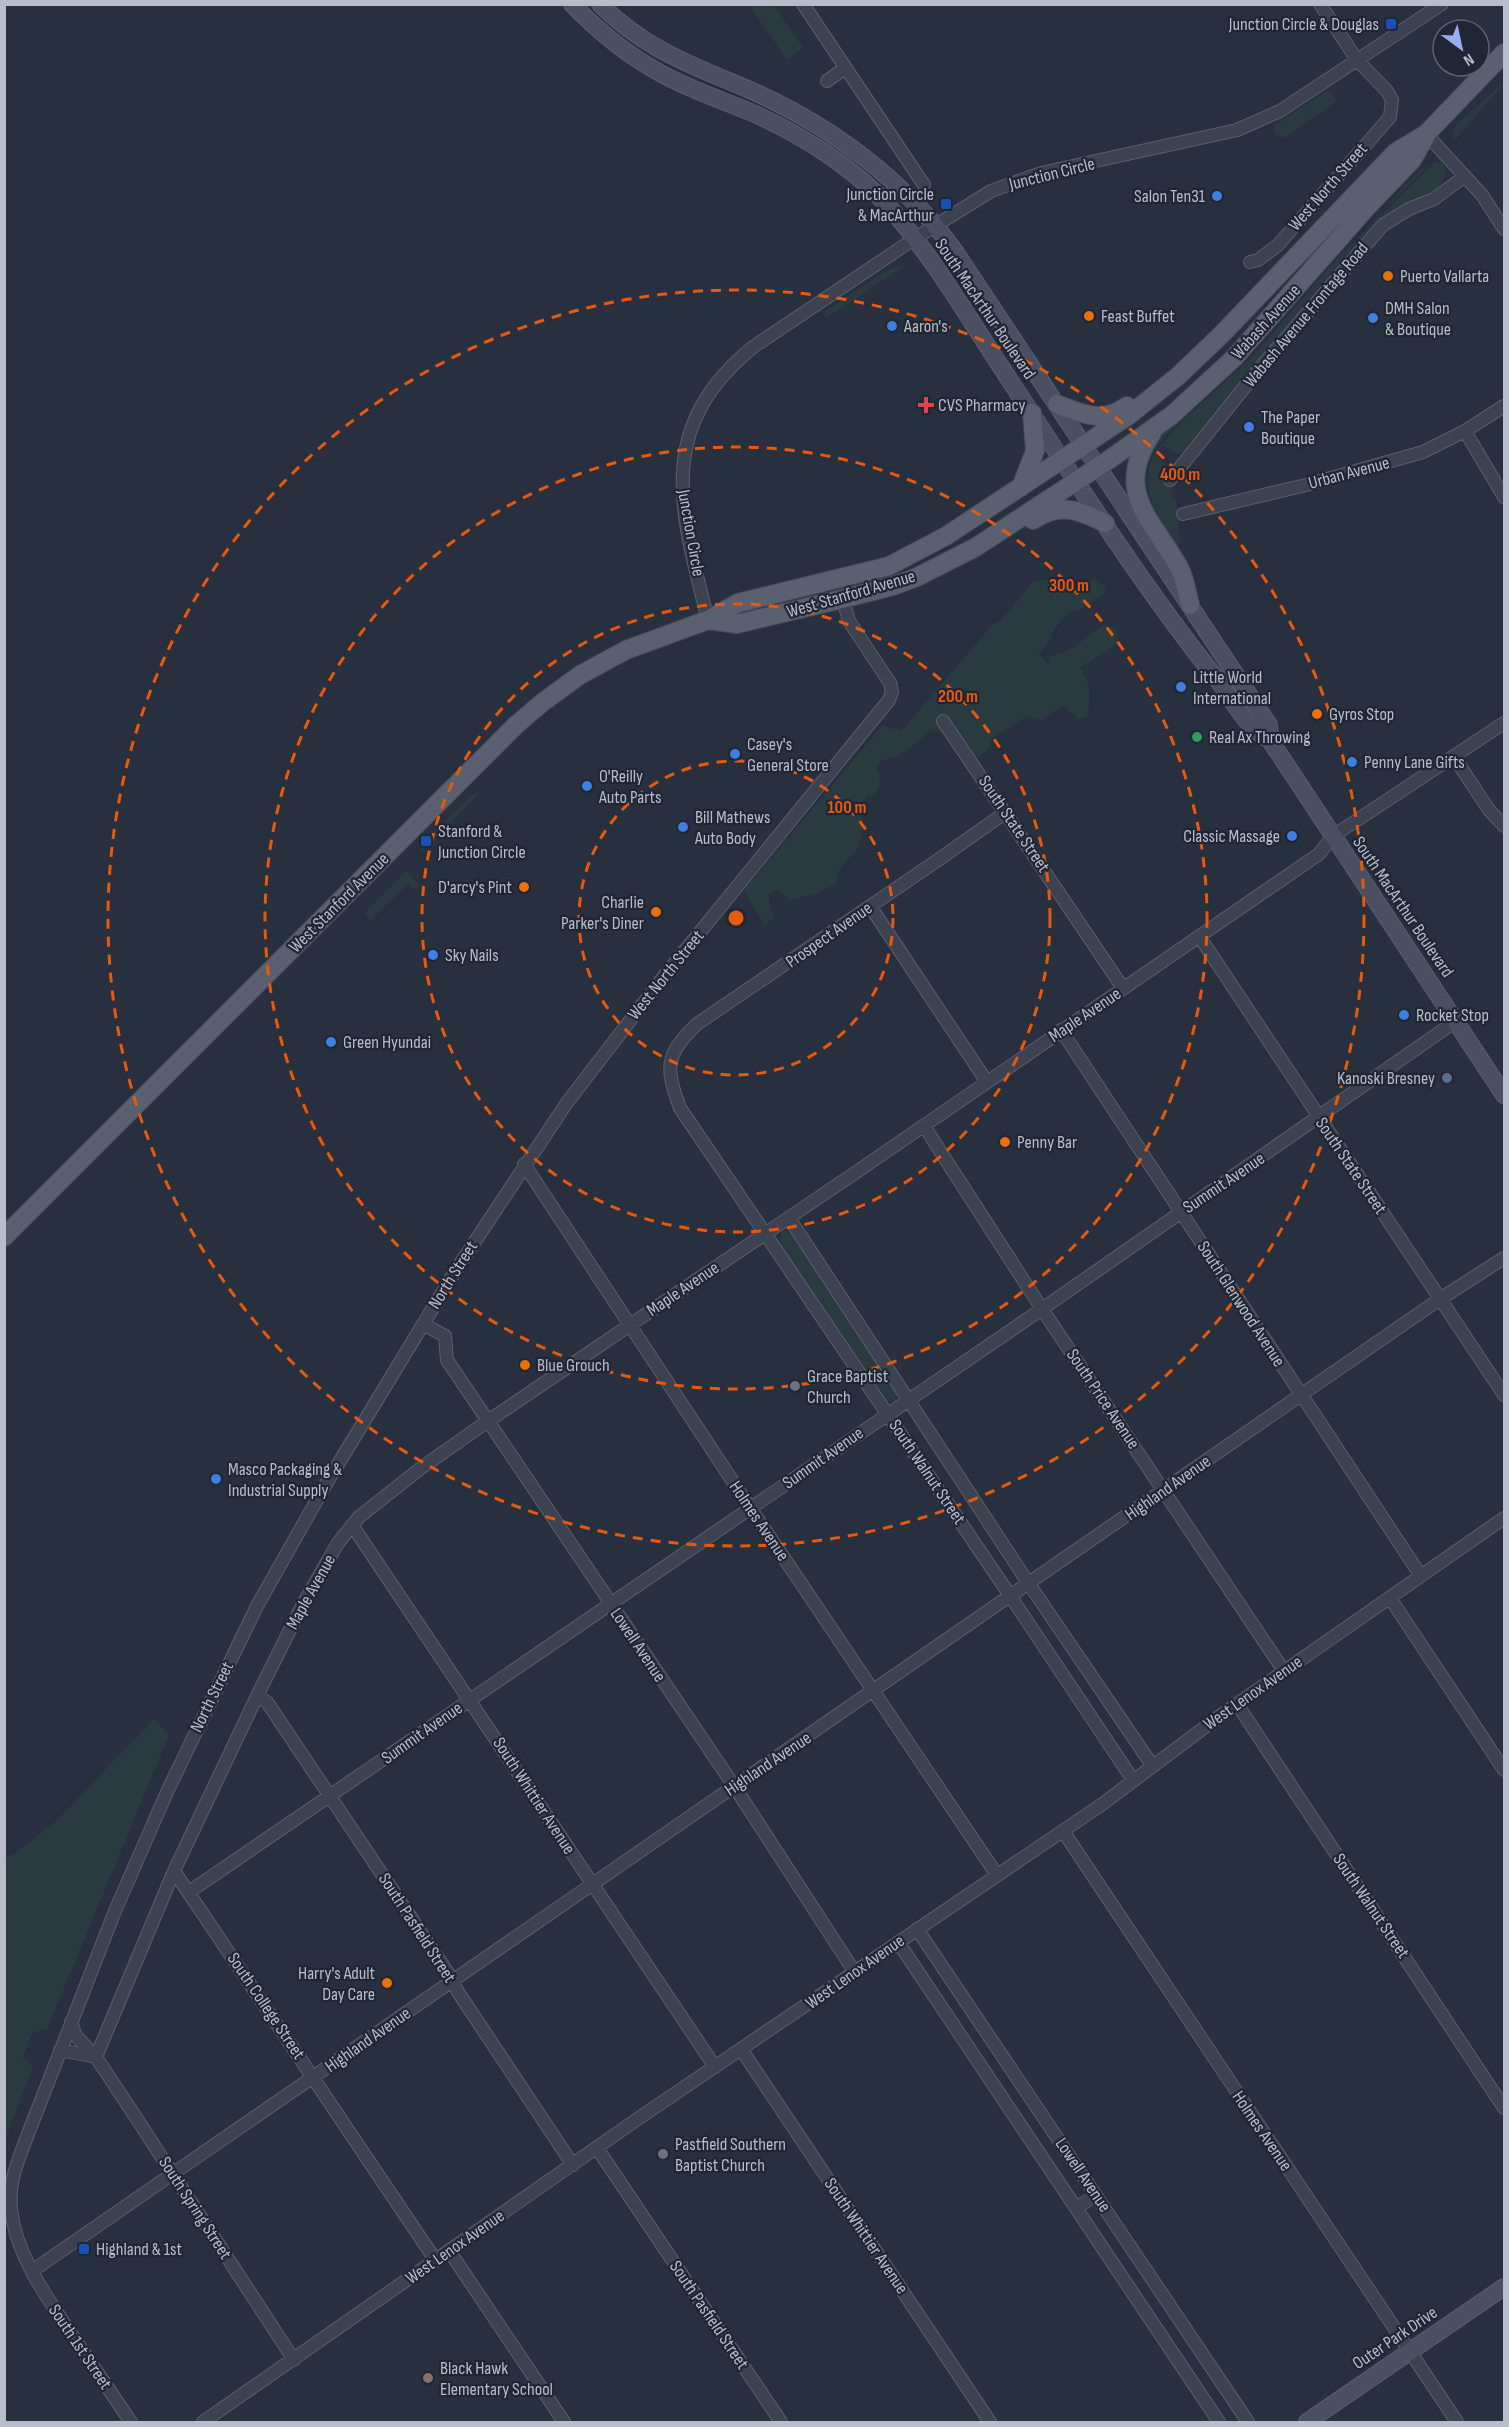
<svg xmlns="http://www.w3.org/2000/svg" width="1509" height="2427" font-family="'Sofia Sans Condensed',sans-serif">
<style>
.green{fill:#2a3b40}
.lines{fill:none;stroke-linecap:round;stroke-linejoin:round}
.street-casing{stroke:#5a5f6d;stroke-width:14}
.secondary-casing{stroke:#5a5f6d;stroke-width:18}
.primary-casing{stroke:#464a58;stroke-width:20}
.street{stroke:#3c424f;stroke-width:12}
.secondary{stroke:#4a5062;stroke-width:16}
.primary{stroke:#5a606f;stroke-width:18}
.ring{fill:none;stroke:#e8590c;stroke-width:3;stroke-dasharray:10 8}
.transit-dot{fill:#1a4fb4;stroke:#212634;stroke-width:2}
.shop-dot{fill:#3f7fe0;stroke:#212634;stroke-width:2}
.food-dot{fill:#e8710a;stroke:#212634;stroke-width:2}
.health-dot{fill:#e0444e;stroke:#212634;stroke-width:2}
.leisure-dot{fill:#2e9e5b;stroke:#212634;stroke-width:2}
.service-dot{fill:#5c6f8a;stroke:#212634;stroke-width:2}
.worship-dot{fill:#6b7280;stroke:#212634;stroke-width:2}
.education-dot{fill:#8d6e63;stroke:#212634;stroke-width:2}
.labels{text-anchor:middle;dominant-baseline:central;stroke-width:4.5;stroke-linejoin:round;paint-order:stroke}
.poi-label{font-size:18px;fill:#b9bdca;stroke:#212634;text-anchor:start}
.street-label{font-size:18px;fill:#b9bdca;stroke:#212634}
.centre{fill:#e8590c;stroke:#212634;stroke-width:3}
.ring-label{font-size:18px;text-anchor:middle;font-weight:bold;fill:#e8590c;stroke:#212634;stroke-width:4.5;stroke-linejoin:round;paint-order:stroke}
</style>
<rect width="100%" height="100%" fill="#282f3f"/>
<path class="green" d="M749 5H774L803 48 787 60Z
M1504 82V84L1453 142 1454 131 1458 123Z
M1327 91 1333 93 1337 101 1284 138 1278 137 1273 130 1276 124Z
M1436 161 1443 164 1446 171C1443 193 1420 196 1403 205 1393 209 1384 217 1376 224L1250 370 1184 451 1177 454 1163 445 1156 455 1167 466 1166 473 1162 479 1173 489 1171 497 1175 499 1178 511 1180 544 1177 545C1160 519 1140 494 1151 462 1160 435 1223 386 1245 363 1279 329 1308 289 1342 254 1373 223 1405 192 1436 161Z
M1431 162C1401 194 1368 224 1337 255 1301 294 1268 336 1231 374 1201 404 1158 430 1145 472H1143L1153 447 1162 435C1232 365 1298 292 1370 223 1391 204 1407 178 1431 162Z
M899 265 905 266 826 318 825 316V311L886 271Z
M1094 579 1105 586 1106 593 1081 609 1069 612 1054 629 1050 641 1039 654 1048 664 1050 656C1080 650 1081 637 1105 625L1118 630 1119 641 1109 650 1080 667C1092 687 1091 695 1087 717L1079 720 1063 705 1042 720 1028 716 992 738 989 748 977 759 967 752 954 733 930 731C915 744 902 758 882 760L876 768 879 773 880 785 874 795 867 796 860 807 863 826 858 848 839 870 836 884 814 894 790 900 777 889 769 895V903L774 918 764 925 744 890 882 726 901 731 994 623 1000 621 1034 581 1047 580 1057 587C1070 584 1082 585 1094 579Z
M475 793H480L420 853 423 843 470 796Z
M406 871 419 885 414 890 408 884 371 920 364 913Z
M784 1230 793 1233 897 1391 895 1401H885L780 1248 781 1232Z
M154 1719 169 1735 47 2029 32 2033 23 2059 33 2065 5 2141V1857L16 1853 56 1821Z"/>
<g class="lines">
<g class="street-casing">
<path id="street" d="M803 4 924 185
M827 81 845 68
M1426 134 1482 195 1504 229
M1250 262 1258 260 1278 245 1390 117 1392 100 1387 91 1357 60 1320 4
M1465 431 1504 497
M1170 480 1260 368 1383 225 1409 209 1434 199 1465 176
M1183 514 1306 485 1423 452 1465 431 1504 406
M708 620C681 511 653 429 753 347L914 239 991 191 1041 173 1237 130 1280 111 1442 4
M943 721 1123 988
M1454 757 1489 810 1504 826
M1006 812 938 860 697 1024C665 1055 665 1067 680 1108L1005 1588 1133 1780
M870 906 987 1082
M1199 936 1504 1395
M1061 1030 1421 1576
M924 1126 1042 1309 1284 1671
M524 1164 747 1503 997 1875
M789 1218 1029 1584 1152 1765
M423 1324 445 1336 447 1360 734 1786 854 1971
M352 1525 715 2067
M1390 1598 1504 1770
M257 1696 267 1702 448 1973 458 1992 573 2165
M1237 1704 1504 2108
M1063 1831 1457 2422
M174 1871 436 2261
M189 1892 1042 1309 1456 1021
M917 1929 1248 2422
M898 1942 1219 2422
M71 2022 76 2036 96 2057 131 2110 294 2360
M741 2049 990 2422
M60 2050 96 2057
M96 2057 174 1871 257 1696 304 1602 338 1543 359 1517 421 1468 488 1421 852 1175 1319 854 1333 836 1504 723
M597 2148 781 2422
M1076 2208 1096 2195
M450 2252 564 2422
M32 2271 1440 1299 1504 1258
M131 2422C111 2393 92 2364 72 2335 47 2297 16 2256 11 2209 8 2182 19 2158 28 2134L115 1911 167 1792 257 1606 326 1484 456 1270 566 1104 665 975 889 700 892 692 890 683 849 621 838 580
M203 2422 639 2118 1101 1805 1217 1718 1504 1518"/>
</g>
<g class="secondary-casing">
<path id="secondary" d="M572 4C599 32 628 56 662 74 689 89 719 99 748 111 801 134 859 170 896 215 934 260 965 312 997 361 1068 468 1136 578 1216 678 1232 698 1246 729 1270 740L1504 1095
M600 4C644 49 694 66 750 90 831 126 905 180 956 253L1269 725 1270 740
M1307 2422 1504 2287"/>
</g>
<g class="primary-casing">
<path id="primary" d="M1057 404C1082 414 1103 424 1127 406
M1152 433C1112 493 1153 519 1180 569 1185 579 1187 593 1190 605
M1021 487 1035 451 1032 413
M1033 520C1061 502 1078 510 1105 523
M708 620 737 624 842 599 893 586 917 577 976 547 1110 459 1172 415 1235 357 1367 207 1412 160 1426 136
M4 1237 516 725 543 702 580 675 626 650 708 620 738 603 889 566 946 536 1128 416 1178 376 1221 335 1396 152 1426 134 1504 53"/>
</g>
<use href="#street" class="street"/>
<use href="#secondary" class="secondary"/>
<use href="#primary" class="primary"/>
</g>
<g class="ring">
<circle cx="736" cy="918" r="157"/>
<circle cx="736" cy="918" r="314"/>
<circle cx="736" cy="918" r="471"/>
<circle cx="736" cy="918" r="628"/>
</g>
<g class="transit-dot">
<rect x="1385" y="18" width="12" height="12" rx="3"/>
<rect x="940" y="198" width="12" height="12" rx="3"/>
<rect x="420" y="835" width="12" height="12" rx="3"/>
<rect x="78" y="2243" width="12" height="12" rx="3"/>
</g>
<g class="shop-dot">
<circle cx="1217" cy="196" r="6"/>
<circle cx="1373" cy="318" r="6"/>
<circle cx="892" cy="326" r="6"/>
<circle cx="1249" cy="427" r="6"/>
<circle cx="1181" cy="687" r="6"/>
<circle cx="735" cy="754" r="6"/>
<circle cx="1352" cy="762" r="6"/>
<circle cx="587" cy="786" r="6"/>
<circle cx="683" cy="827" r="6"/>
<circle cx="1292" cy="836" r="6"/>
<circle cx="433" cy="955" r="6"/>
<circle cx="1404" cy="1015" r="6"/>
<circle cx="331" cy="1042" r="6"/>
<circle cx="216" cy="1479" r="6"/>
</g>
<g class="food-dot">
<circle cx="1388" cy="276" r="6"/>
<circle cx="1089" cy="316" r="6"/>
<circle cx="1317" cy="714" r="6"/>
<circle cx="524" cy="887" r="6"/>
<circle cx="656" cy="912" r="6"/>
<circle cx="1005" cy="1142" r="6"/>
<circle cx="525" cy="1365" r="6"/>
<circle cx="387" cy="1983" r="6"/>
</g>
<path class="health-dot" d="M923 396h6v6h6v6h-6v6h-6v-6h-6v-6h6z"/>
<circle class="leisure-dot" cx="1197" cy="737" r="6"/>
<circle class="service-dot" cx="1447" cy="1078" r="6"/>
<g class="worship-dot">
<circle cx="795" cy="1386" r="6"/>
<circle cx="663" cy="2154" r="6"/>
</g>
<circle class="education-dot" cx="428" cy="2378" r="6"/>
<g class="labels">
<g class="poi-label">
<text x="1379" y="24" text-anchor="end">Junction Circle &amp; Douglas</text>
<text x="934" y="194" text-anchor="end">Junction Circle<tspan x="934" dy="21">&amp; MacArthur</tspan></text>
<text x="1205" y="196" text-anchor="end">Salon Ten31</text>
<text x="1400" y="276">Puerto Vallarta</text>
<text x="1385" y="308">DMH Salon<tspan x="1385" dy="21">&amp; Boutique</tspan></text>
<text x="1101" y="316">Feast Buffet</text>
<text x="904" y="326">Aaron's</text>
<text x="938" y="405">CVS Pharmacy</text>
<text x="1261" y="417">The Paper<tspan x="1261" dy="21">Boutique</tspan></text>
<text x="1193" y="677">Little World<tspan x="1193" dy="21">International</tspan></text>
<text x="1329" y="714">Gyros Stop</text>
<text x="1209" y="737">Real Ax Throwing</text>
<text x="747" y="744">Casey's<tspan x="747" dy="21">General Store</tspan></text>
<text x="1364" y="762">Penny Lane Gifts</text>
<text x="599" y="776">O'Reilly<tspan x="599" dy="21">Auto Parts</tspan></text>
<text x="695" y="817">Bill Mathews<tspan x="695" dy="21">Auto Body</tspan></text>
<text x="438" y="831">Stanford &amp;<tspan x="438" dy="21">Junction Circle</tspan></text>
<text x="1280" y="836" text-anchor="end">Classic Massage</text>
<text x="512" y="887" text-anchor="end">D'arcy's Pint</text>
<text x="644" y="902" text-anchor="end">Charlie<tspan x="644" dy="21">Parker's Diner</tspan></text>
<text x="445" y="955">Sky Nails</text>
<text x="1416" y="1015">Rocket Stop</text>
<text x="343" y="1042">Green Hyundai</text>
<text x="1435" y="1078" text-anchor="end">Kanoski Bresney</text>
<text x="1017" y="1142">Penny Bar</text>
<text x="537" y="1365">Blue Grouch</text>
<text x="807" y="1376">Grace Baptist<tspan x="807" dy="21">Church</tspan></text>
<text x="228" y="1469">Masco Packaging &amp;<tspan x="228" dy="21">Industrial Supply</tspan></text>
<text x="375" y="1973" text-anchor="end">Harry's Adult<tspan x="375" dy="21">Day Care</tspan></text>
<text x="675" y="2144">Pastfield Southern<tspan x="675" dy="21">Baptist Church</tspan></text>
<text x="96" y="2249">Highland &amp; 1st</text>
<text x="440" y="2368">Black Hawk<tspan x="440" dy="21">Elementary School</tspan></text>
</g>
<g class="street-label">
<text transform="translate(1052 174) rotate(-14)">Junction Circle</text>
<text transform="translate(1328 187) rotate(-49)">West North Street</text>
<text transform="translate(985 309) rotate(56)">South MacArthur Boulevard</text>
<text transform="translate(1306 315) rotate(-50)">Wabash Avenue Frontage Road</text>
<text transform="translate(1266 322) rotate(-48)">Wabash Avenue</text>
<text transform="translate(1349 473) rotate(-15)">Urban Avenue</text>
<text transform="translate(691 533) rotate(80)">Junction Circle</text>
<text transform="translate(851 594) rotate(-16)">West Stanford Avenue</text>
<text transform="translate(1014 824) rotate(56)">South State Street</text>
<text transform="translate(339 903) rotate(-45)">West Stanford Avenue</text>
<text transform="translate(1403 907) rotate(56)">South MacArthur Boulevard</text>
<text transform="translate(829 935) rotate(-35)">Prospect Avenue</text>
<text transform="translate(666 975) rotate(-51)">West North Street</text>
<text transform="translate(1085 1015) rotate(-34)">Maple Avenue</text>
<text transform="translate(1351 1166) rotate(56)">South State Street</text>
<text transform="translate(1224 1183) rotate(-34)">Summit Avenue</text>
<text transform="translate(453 1275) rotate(-58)">North Street</text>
<text transform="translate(683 1289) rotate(-34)">Maple Avenue</text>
<text transform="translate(1241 1304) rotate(57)">South Glenwood Avenue</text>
<text transform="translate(1103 1399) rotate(56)">South Price Avenue</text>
<text transform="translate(823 1458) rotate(-35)">Summit Avenue</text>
<text transform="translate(927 1472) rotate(56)">South Walnut Street</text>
<text transform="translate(1168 1488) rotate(-35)">Highland Avenue</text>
<text transform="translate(759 1521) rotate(56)">Holmes Avenue</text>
<text transform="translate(311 1592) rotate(-61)">Maple Avenue</text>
<text transform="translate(638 1645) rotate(56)">Lowell Avenue</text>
<text transform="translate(1253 1693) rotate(-35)">West Lenox Avenue</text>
<text transform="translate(212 1697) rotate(-64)">North Street</text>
<text transform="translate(422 1733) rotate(-35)">Summit Avenue</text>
<text transform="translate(768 1764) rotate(-34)">Highland Avenue</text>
<text transform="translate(534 1796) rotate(57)">South Whittier Avenue</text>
<text transform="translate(1371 1906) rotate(56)">South Walnut Street</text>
<text transform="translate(417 1928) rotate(57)">South Pasfield Street</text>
<text transform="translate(855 1972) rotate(-35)">West Lenox Avenue</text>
<text transform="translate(266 2006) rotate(56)">South College Street</text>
<text transform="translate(368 2040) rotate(-35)">Highland Avenue</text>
<text transform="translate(1262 2131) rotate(56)">Holmes Avenue</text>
<text transform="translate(1083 2175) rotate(56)">Lowell Avenue</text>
<text transform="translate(195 2208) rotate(57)">South Spring Street</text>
<text transform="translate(866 2236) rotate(56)">South Whittier Avenue</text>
<text transform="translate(455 2247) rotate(-35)">West Lenox Avenue</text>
<text transform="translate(709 2315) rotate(56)">South Pasfield Street</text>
<text transform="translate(1395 2338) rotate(-34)">Outer Park Drive</text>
<text transform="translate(80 2347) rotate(56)">South 1st Street</text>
</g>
</g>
<circle cx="736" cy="918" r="9" class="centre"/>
<g class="ring-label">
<text x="1180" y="480">400 m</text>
<text x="1069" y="591">300 m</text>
<text x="958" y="702">200 m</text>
<text x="847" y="813">100 m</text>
</g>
<rect width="1509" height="2427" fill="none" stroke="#b9bdca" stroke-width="12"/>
<g transform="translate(1461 48) rotate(147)"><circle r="28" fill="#212634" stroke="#5e6270" stroke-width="1.5"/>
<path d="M0-4.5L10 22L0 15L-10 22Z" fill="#97aff0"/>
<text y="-9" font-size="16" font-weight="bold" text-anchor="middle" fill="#b9bdca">N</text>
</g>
</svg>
